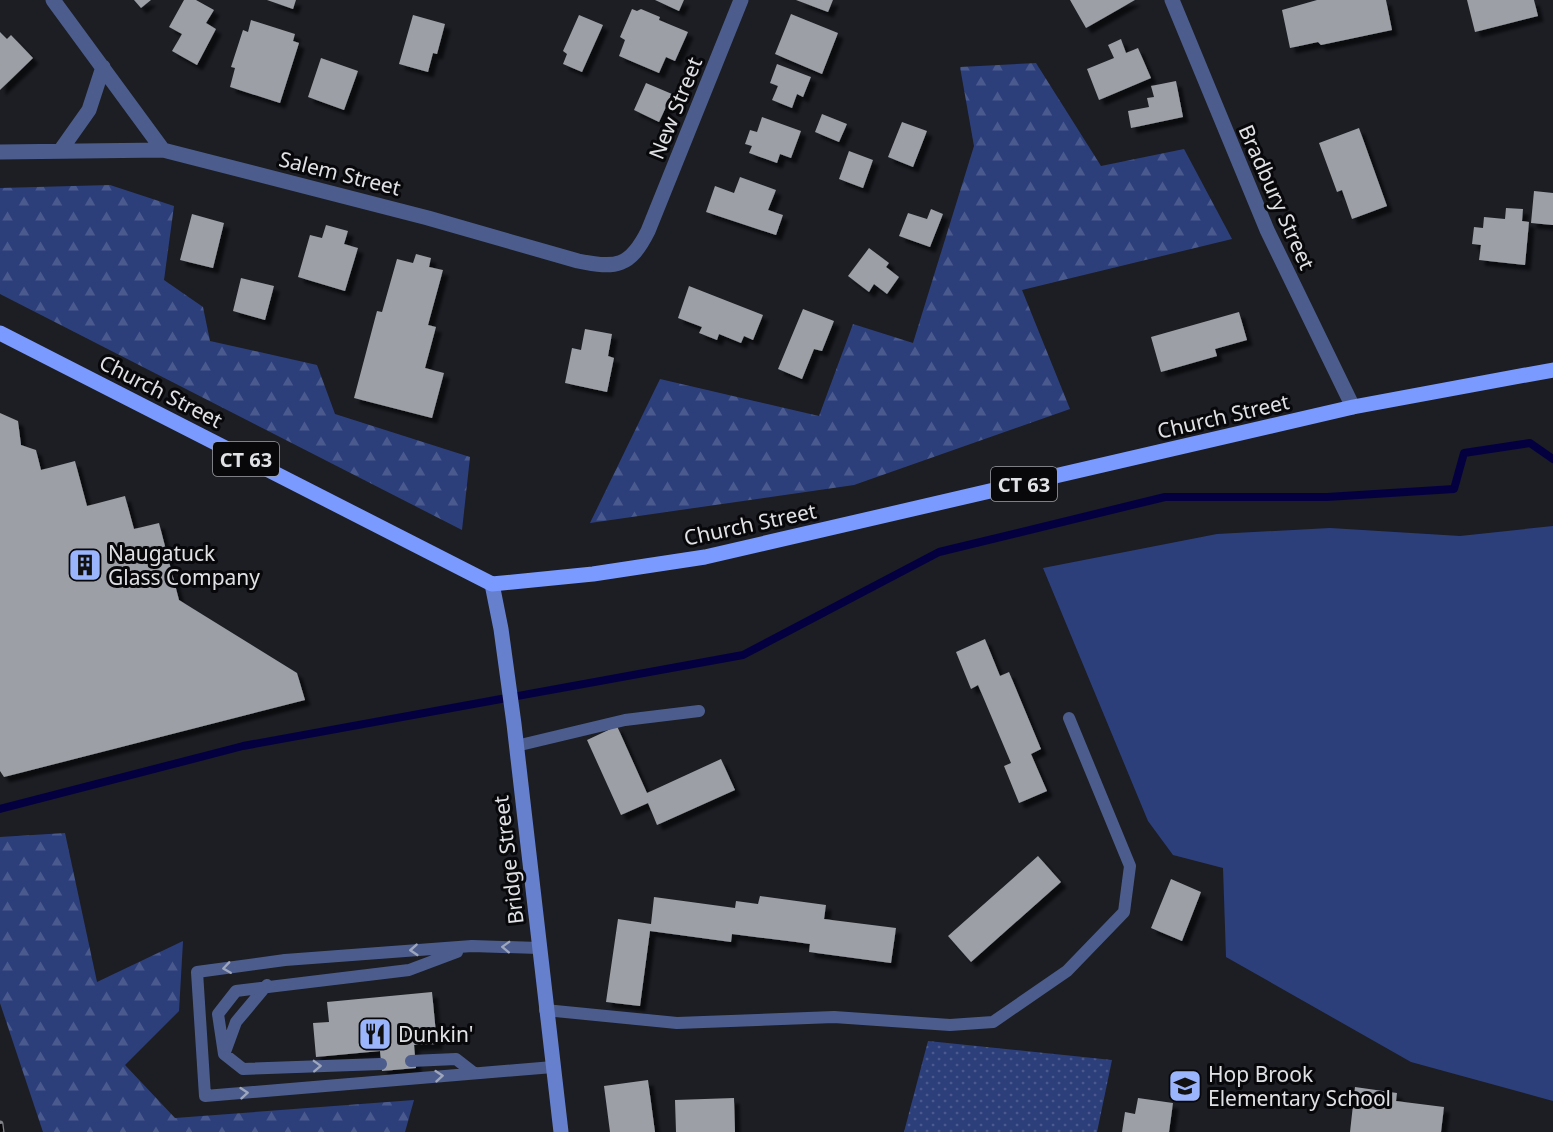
<svg xmlns="http://www.w3.org/2000/svg" width="1553" height="1132" font-family="'Noto Sans',sans-serif">
<style>
.green{fill:#2d3f7b}
.forest{fill:url(#forest-firs)}
.park{fill:url(#park-dots)}
.lines{fill:none;stroke-linecap:round;stroke-linejoin:round}
.stream{stroke:#040040;stroke-width:8}
.building{fill:#9c9fa6;filter:url(#shadow)}
.lane{stroke:#4c5d8d;stroke-width:12}
.street{stroke:#4c5d8d;stroke-width:15}
.secondary{stroke:#6680cd;stroke-width:15}
.primary{stroke:#7a9aff;stroke-width:15}
.rail-casing{stroke:#818388;stroke-width:7}
.rail{stroke:#08080b;stroke-width:4.5;stroke-dasharray:14;stroke-linecap:butt}
.oneway{stroke:#9da6bd}
.labels{text-anchor:middle;dominant-baseline:central;stroke-width:6;stroke-linejoin:round;paint-order:stroke}
.shield{fill:#08080b;stroke:#9fa0a4;stroke-width:1.5}
.shield-label{font-size:20px;font-weight:bold;fill:#e0e1e5}
.street-label{font-size:21px;fill:#e0e1e5;stroke:#08080b}
.poi-label{font-size:21px;fill:#e0e1e5;stroke:#08080b;text-anchor:start}
</style>
<defs>
<pattern id="forest-firs" width="22" height="20" patternUnits="userSpaceOnUse" patternTransform="scale(1.5)"><rect width="22" height="20" fill="#2d3f7b"/><path d="M5 1l3.5 6h-7zM16 11l3.5 6h-7z" fill="#4b5a8e"/></pattern>
<pattern id="park-dots" width="8" height="8" patternUnits="userSpaceOnUse" patternTransform="scale(1.5)"><rect width="8" height="8" fill="#2d3f7b"/><path d="M2 2h.1M6 6h.1" fill="none" stroke="#4b5a8e" stroke-width="1.8" stroke-linecap="round"/></pattern>
<filter id="shadow"><feDropShadow dx="5.5" dy="5.5" stdDeviation="1.5" flood-color="#0009"/></filter>
</defs>
<rect width="100%" height="100%" fill="#1c1e24"/>
<path class="green" d="M1553 526V1101L1411 1062 1226 957 1223 868 1173 855 1148 821 1043 568 1217 534 1330 528 1460 536Z"/>
<path class="forest" d="M1036 63 1101 166 1184 149 1232 239 1022 290 1070 409 854 485 590 523 660 379 819 416 853 324 913 343 974 146 960 67Z
M110 185 174 206 164 280 203 307 210 341 317 365 335 414 470 457 462 530 0 294V188Z
M65 833 97 982 183 941 179 1011 125 1065 175 1118 414 1100 405 1132H43L0 1003V837Z"/>
<path class="park" d="M928 1041 1112 1060 1097 1132H904Z"/>
<g class="lines">
<path class="stream" d="M0 809 243 746 743 655 939 552 1165 497H1327L1454 489 1464 453 1530 443 1553 459"/>
</g>
<path class="building" d="M134 0H151L141 8Z
M184 0H196L214 10 206 23 216 29 197 65 172 51 182 34 169 27Z
M267 0H296L293 9Z
M655 0H684L679 11Z
M796 0H833L828 12Z
M1070 0H1135L1086 28Z
M1317 0H1386L1392 30 1321 45 1318 42 1290 48 1282 10Z
M1467 0H1534L1538 16 1475 32Z
M632 9 637 11 641 9 660 17 659 20 688 32 675 61 666 57 659 73 619 56 625 40 620 37Z
M791 14 838 33 822 74 775 54Z
M413 15 445 24 437 54 433 53 428 72 399 64Z
M579 15 603 25 582 72 563 64 567 54 563 51Z
M251 20 295 34 293 41 299 43 280 103 230 87 235 68 231 67 243 30 248 32Z
M0 32 7 39 11 35 33 58 0 90Z
M1121 39 1126 53 1138 48 1151 78 1099 100 1087 69 1114 58 1108 45Z
M321 58 358 71 344 110 308 97Z
M777 64 811 77 803 97 797 94 792 108 772 100 778 86 770 83Z
M1176 81 1183 117 1131 128 1128 111 1149 107 1147 98 1154 97 1151 86Z
M646 83 672 94 659 122 634 110Z
M822 114 847 124 839 142 815 132Z
M762 117 801 131 791 158 780 154 777 163 749 153 752 146 745 144 750 130 757 132Z
M902 122 927 131 913 167 888 157Z
M1359 128 1387 206 1352 219 1342 190 1337 192 1319 143Z
M849 151 873 160 863 188 839 179Z
M740 177 776 190 768 210 783 215 776 235 706 212 715 186 734 193Z
M1534 191 1553 193V225L1531 223Z
M1506 208 1523 209 1522 221 1529 222 1525 265 1479 260 1481 245 1472 244 1474 227 1483 228 1484 217 1505 219Z
M931 209 943 214 930 247 899 236 908 213 927 219Z
M192 214 224 223 213 268 180 260Z
M326 225 348 231 344 244 358 248 345 291 298 277 310 235 322 238Z
M869 248 889 263 886 267 899 277 887 294 874 284 869 292 848 276Z
M416 254 431 258 429 267 443 270 428 325 436 327 425 368 444 373 432 418 354 398 377 311 382 312 397 259 413 263Z
M241 278 274 286 265 320 233 311Z
M689 286 763 315 753 340 744 336 741 343 719 334 717 340 699 333 702 327 678 318Z
M803 309 834 321 822 351 814 349 802 379 778 369Z
M1239 312 1247 340 1215 349 1217 356 1161 372 1151 337Z
M585 329 612 334 608 356 614 358 607 392 565 383 572 348 581 350Z
M0 413 18 421 21 445 36 450 41 470 75 461 87 506 125 496 134 529 159 523 179 600 297 673 305 700 4 777 0 771Z
M985 639 1000 676 1009 672 1041 749 1031 754 1047 791 1019 803 1004 766 1011 763 978 685 971 689 956 652Z
M617 726 647 793 721 759 735 790 657 825 648 803 621 815 587 740Z
M1038 856 1061 882 971 962 948 936Z
M1171 879 1201 892 1182 941 1151 928Z
M760 896 826 905 824 919 896 928 891 963 809 952 810 944 796 942 732 934 731 942 650 931 640 1006 606 1002 618 919 651 924 654 897 735 908 736 901 758 904Z
M432 992 437 1044 414 1045 416 1068 382 1071 380 1051 316 1057 313 1023 329 1022 327 1002Z
M648 1080 655 1132H610L604 1086Z
M1355 1087 1397 1093 1396 1101 1444 1107 1441 1132H1350Z
M734 1098 735 1132H676L675 1100Z
M1138 1098 1173 1103 1169 1132H1122L1125 1112 1135 1114Z"/>
<g class="lines">
<path class="lane" d="M516 746 625 720 699 711
M539 948 472 946 285 960 197 972 205 1096 553 1067
M545 1010 677 1023 834 1017 950 1025 993 1022 1067 971 1124 912 1130 866 1069 718
M225 1052 236 1022 267 985
M411 1061 456 1059 474 1073
M381 1064 243 1069 224 1054 218 1014 236 991 409 970 457 952"/>
<path class="street" d="M53 0 163 150
M1172 0 1267 230 1353 407
M60 151 89 110 103 67
M0 152 163 150 428 218 578 261C616 269 630 267 648 231L741 0"/>
<path class="secondary" d="M492 584 501 629 514 724 561 1132"/>
<path class="primary" d="M0 333 492 584 593 574 705 557 1353 407 1553 370"/>
<g class="rail-casing">
<path id="rail" d="M0 1124 1 1132"/>
</g>
<use href="#rail" class="rail"/>
</g>
<defs><path id="oneway-chevron" d="M-2-3.5L2.5 0L-2 3.5" fill="none" stroke-width="1.6" stroke-linecap="round" stroke-linejoin="round" transform="scale(1.5)"/></defs>
<g class="oneway">
<use href="#oneway-chevron" transform="translate(506 947) rotate(-178)"/>
<use href="#oneway-chevron" transform="translate(414 950) rotate(176)"/>
<use href="#oneway-chevron" transform="translate(227 968) rotate(172)"/>
<use href="#oneway-chevron" transform="translate(317 1066) rotate(-2)"/>
<use href="#oneway-chevron" transform="translate(439 1076) rotate(-5)"/>
<use href="#oneway-chevron" transform="translate(244 1093) rotate(-5)"/>
</g>
<defs>
<g id="building-square" transform="scale(1.725)"><rect x="-9" y="-9" width="18" height="18" rx="4" fill="#9bb5fd" stroke="#08080b"/><path d="M-4-6H4V6H1V3H-1V6H-4ZM-2.5-4.3h1.7v1.8h-1.7ZM.8-4.3h1.7v1.8H.8ZM-2.5-1h1.7V.8h-1.7ZM.8-1h1.7V.8H.8Z" fill="#111"/></g>
<g id="restaurant-square" transform="scale(1.725)"><rect x="-9" y="-9" width="18" height="18" rx="4" fill="#9bb5fd" stroke="#08080b"/><path d="M-5-6h1v4h1v-4h1v4h1v-4h1v5L-1.5 .5V6h-2V.5L-5-1ZM5-6V6H3V1.5H1.5Q1.5-4 5-6Z" fill="#111"/></g>
<g id="school-square" transform="scale(1.725)"><rect x="-9" y="-9" width="18" height="18" rx="4" fill="#9bb5fd" stroke="#08080b"/><path d="M0-5L7-2L0 1L-7-2ZM-4 1L0 2.5L4 1V4Q0 6-4 4Z" fill="#111"/></g>
</defs>
<g fill-rule="evenodd">
<use href="#building-square" x="85" y="565"/>
<use href="#restaurant-square" x="375" y="1034"/>
<use href="#school-square" x="1185" y="1086"/>
</g>
<g class="labels">
<g class="shield">
<rect x="213" y="442" width="66" height="34" rx="4.5"/>
<rect x="991" y="467" width="66" height="34" rx="4.5"/>
</g>
<g class="shield-label">
<text x="246" y="459">CT 63</text>
<text x="1024" y="484">CT 63</text>
</g>
<g class="street-label">
<text transform="translate(675 108) rotate(-68)">New Street</text>
<text transform="translate(340 173) rotate(14)">Salem Street</text>
<text transform="translate(1277 197) rotate(66)">Bradbury Street</text>
<text transform="translate(161 391) rotate(27)">Church Street</text>
<text transform="translate(1223 416) rotate(-13)">Church Street</text>
<text transform="translate(750 524) rotate(-12)">Church Street</text>
<text transform="translate(508 860) rotate(-97)">Bridge Street</text>
</g>
<g class="poi-label">
<text x="108" y="553">Naugatuck<tspan x="108" dy="24">Glass Company</tspan></text>
<text x="398" y="1034">Dunkin'</text>
<text x="1208" y="1074">Hop Brook<tspan x="1208" dy="24">Elementary School</tspan></text>
</g>
</g>
</svg>
